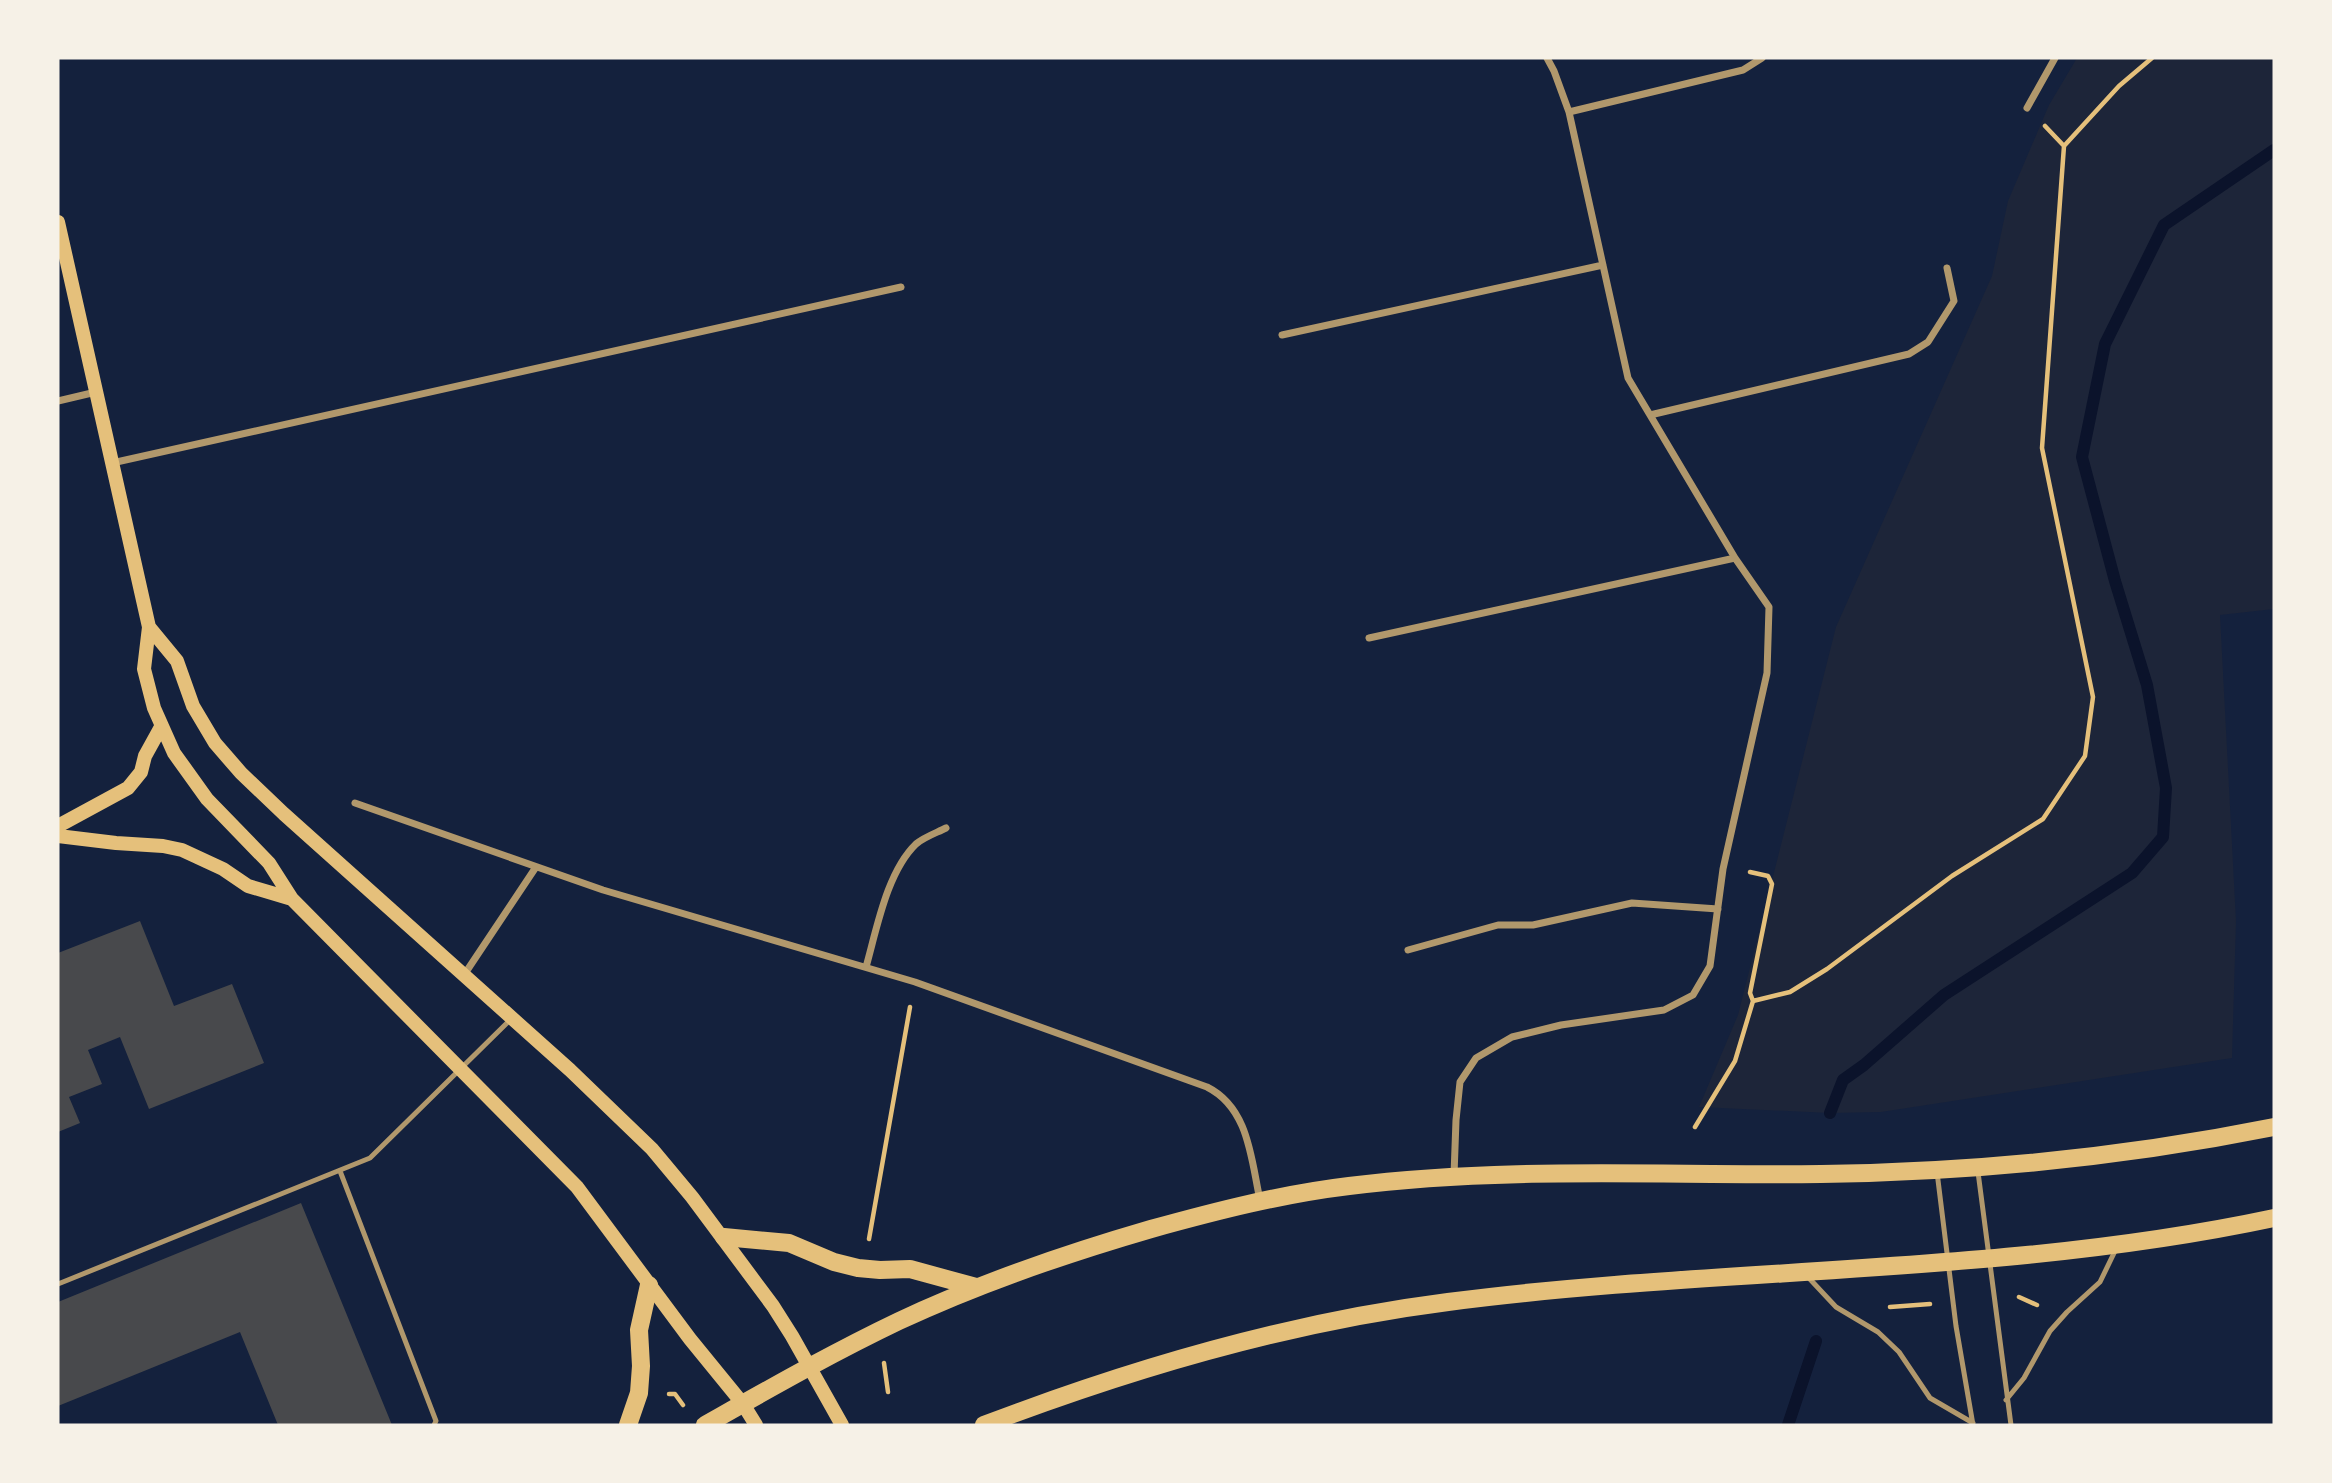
<svg xmlns="http://www.w3.org/2000/svg" width="2332" height="1483" font-family="Quicksand,sans-serif">
<style>
.green{fill:#1d2539}
.lines{fill:none;stroke-linecap:round;stroke-linejoin:round}
.stream{stroke:#0b132b;stroke-width:12}
.building{fill:#48494c}
.path{stroke:#e5c07b;stroke-width:4.5}
.service{stroke:#b1986c;stroke-width:5}
.minor{stroke:#b1986c;stroke-width:7}
.secondary{stroke:#e5c07b;stroke-width:14}
.primary{stroke:#e5c07b;stroke-width:18}
</style>
<rect width="100%" height="100%" fill="#14213d"/>
<path class="green" d="M2077 58H2274V609L2220 615 2236 921 2232 1058 1881 1112 1830 1113 1699 1107 1738 1015 1836 627 1992 276 2008 201 2049 105Z"/>
<g class="lines">
<path class="stream" d="M1830 1113 1843 1080 1864 1065 1944 995 2132 873 2163 837 2166 788 2147 685 2115 581 2082 457 2105 344 2164 225 2274 150
M1788 1425 1816 1341"/>
</g>
<path class="building" d="M140 921 174 1006 232 984 264 1063 149 1109 120 1037 88 1050 102 1084 69 1097 80 1123 58 1132V953Z
M301 1203 392 1425H278L240 1332 58 1406V1302Z"/>
<g class="lines">
<path class="path" d="M2045 126 2064 146
M1750 872 1768 876 1772 884 1750 993 1753 1001
M1695 1127 1735 1061 1753 1001 1790 992 1827 969 1952 876 2043 819 2085 756 2093 697 2042 448 2064 146 2119 86 2152 58
M869 1239 910 1007
M2019 1297 2037 1305
M1890 1307 1930 1304
M884 1363 888 1392
M669 1394H675L683 1405"/>
<path class="service" d="M340 1171 436 1421 434 1425
M1937 1172 1956 1326 1973 1425
M1978 1172 2011 1425
M1807 1276 1836 1307 1878 1332 1899 1352 1930 1398 1973 1423
M58 1284 370 1158 510 1020
M2006 1400 2024 1378 2050 1331 2067 1312 2100 1282 2116 1249"/>
<path class="minor" d="M2027 108 2055 58
M1569 112 1743 70 1762 58
M1282 335 1603 265
M58 401 96 392
M1650 415 1909 354 1928 342 1954 301 1947 268
M112 463 901 287
M1369 638 1735 558
M355 803 603 890 915 982 1207 1087C1249 1108 1251 1159 1260 1200
M1408 950 1498 925H1533L1632 903 1718 909
M866 967C877 928 887 872 916 844 924 837 936 833 946 828
M464 975 536 867
M1454 1175 1456 1120 1460 1082 1476 1058 1512 1037 1561 1025 1664 1010 1693 995 1710 966 1723 869 1767 673 1769 607 1735 558 1628 378 1569 112 1554 71 1547 58"/>
<path class="secondary" d="M58 222 149 627 144 669 154 708 174 753 207 799 269 863 292 899 577 1187 690 1339 743 1404 756 1425
M149 627 177 661 193 706 215 743 241 773 284 814 570 1070 652 1149 692 1197 773 1306 792 1336 842 1425
M58 826 128 788 141 772 145 756 161 727
M58 836 116 843 163 846 182 850 223 869 248 886 292 899"/>
<path class="primary" d="M724 1237 789 1243 834 1262 858 1268 880 1270 910 1269 976 1287
M628 1425 639 1393 641 1366 639 1330 649 1285
M705 1425C769 1389 832 1353 899 1321 980 1283 1065 1254 1151 1229 1216 1211 1282 1194 1349 1186 1506 1166 1664 1176 1821 1174 1973 1172 2125 1157 2274 1127
M984 1425C1133 1368 1290 1322 1448 1302 1723 1266 2002 1276 2274 1218"/>
</g>
<rect width="2332" height="1483" fill="none" stroke="#f6f1e7" stroke-width="119"/>
</svg>
